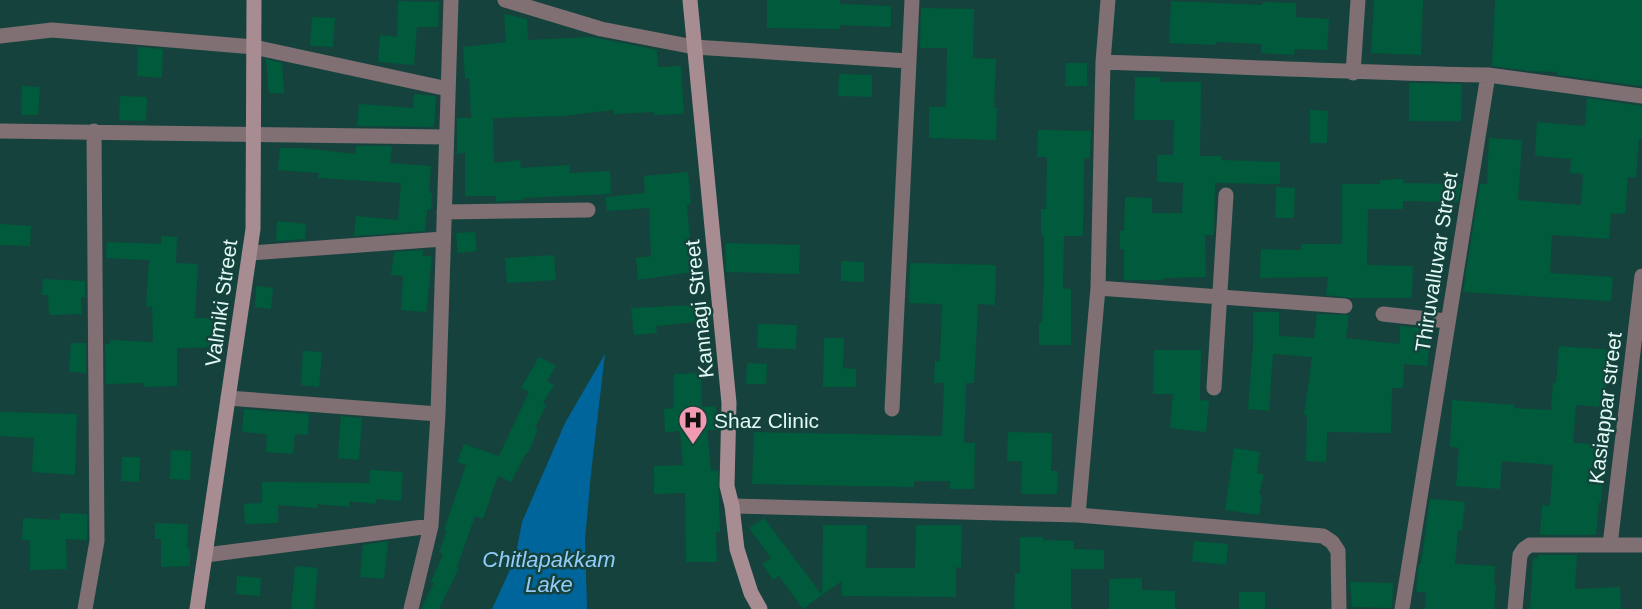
<svg xmlns="http://www.w3.org/2000/svg" width="1642" height="609" font-family="Arial,sans-serif">
<style>
.water{fill:#00659b}
.building{fill:#005b3c}
.lines{fill:none;stroke-linecap:round;stroke-linejoin:round}
.street{stroke:#806f73;stroke-width:15}
.secondary{stroke:#a78c92;stroke-width:15}
.labels{text-anchor:middle;dominant-baseline:central;stroke-width:5;stroke-linejoin:round;paint-order:stroke}
.street-label{font-size:21px;fill:#e2f9f4;stroke:#15423c}
.poi-label{font-size:21px;fill:#e2f9f4;stroke:#15423c;text-anchor:start}
.water-label{font-size:22px;font-style:italic;fill:#92ccf9;stroke:#15423c}
</style>
<rect width="100%" height="100%" fill="#15423c"/>
<path class="water" d="M605 354 591 473 585 541 587 609H492L515 559 522 522 565 423Z"/>
<path class="building" d="M767 0H840V4L891 6V27L840 25V29L767 28Z
M1374 0H1423L1421 55 1371 53Z
M1495 0H1642V86L1557 75V72L1529 71 1492 66Z
M398 1 439 2 438 27H417L414 65 378 62 380 35 397 37Z
M1171 1 1263 5V2L1296 3V17L1329 19 1327 50 1295 49 1294 55 1261 53V44L1216 42V45L1169 43Z
M921 8 974 9 973 58 996 59 994 108H997L996 140 929 138V107H946L947 48H920Z
M504 14 527 19 528 40 592 37 657 50 658 67 681 66 684 114 654 115V112L614 114V110L562 116 493 118 494 163 520 160 521 168 569 165 570 173 610 171 611 194 523 198 524 200 505 201 496 202V196H465V153L457 154V118H471L469 78 465 79 463 47 506 42Z
M312 17 335 18 333 47 310 46Z
M138 47 163 49 162 78 137 76Z
M266 59 282 63 284 93H269Z
M1066 63H1087V86H1065Z
M839 74 872 75V97L838 96Z
M1135 77H1160V82H1201L1200 156H1221V160L1280 162V184L1215 183 1214 235H1205L1206 277 1163 278V280H1124V249H1120V231H1124L1125 197 1152 198V213H1182L1183 183 1157 182V155H1173L1174 120H1134Z
M1409 83 1462 84 1461 121H1409Z
M22 86 40 87 38 115H21Z
M414 94 436 96 434 127 357 126 359 104 413 108Z
M120 96 147 97 146 121 119 120Z
M1587 98 1642 106V139L1639 138 1636 178 1628 177 1625 214 1611 213 1609 239 1552 235 1550 273 1613 277 1611 301 1463 292 1480 184H1487L1489 138 1522 140 1518 200 1581 205 1583 174 1570 173 1571 159 1535 156 1537 122 1585 126Z
M1310 110 1328 111 1327 143H1310Z
M1038 130 1091 131 1090 158H1084L1083 236H1064L1063 288 1071 289V345H1039V323H1042L1044 275V235H1041V209H1046L1047 157H1037Z
M356 146H392L390 163 431 166 429 193H432L431 210 427 209 425 231 354 236 356 216 398 220 401 183 318 178 319 173 278 170 280 148H303L355 154Z
M688 172 691 204 687 205 690 241H695L699 271 638 280 636 258 651 256 649 208 607 211 605 197 645 193 644 176Z
M1403 179V183L1461 184 1458 202 1403 201V209H1368L1367 265 1413 266 1412 298H1351L1326 295 1328 277 1260 278 1261 249 1301 250V244H1342V184H1380V180Z
M1276 187 1295 188 1294 218H1275Z
M277 221 306 224 305 239 276 241Z
M0 224 31 226 30 246 0 245Z
M475 232 477 251 458 253 456 233Z
M161 236 177 237 176 263 198 264 195 318H216L217 347 177 348V386L144 387V383L106 384 105 344H110V340L153 342 152 307 146 306 149 260 106 258 107 242 161 244Z
M725 243 800 245 799 274 726 272Z
M423 250V256H432L426 312 401 310 403 276 391 275 394 252Z
M554 255 556 280 507 283 505 258Z
M841 261 864 262V282L841 281Z
M910 263 996 265 995 305 978 304 974 383H966L964 443H975L974 489H950V481H914V487L752 484 754 432 942 436 944 383H934L935 361H940L942 304 909 303Z
M43 279 85 281V297H81L82 314 49 315 48 295H42Z
M256 286 273 288 271 309 255 307Z
M693 305 695 322 656 326 657 333 634 335 631 308Z
M1253 312H1279V336L1314 338 1317 314 1349 315 1346 338 1400 344V326L1432 329 1427 366 1404 364 1403 388H1392L1391 433 1327 432 1326 462 1306 461 1307 415H1304L1312 357 1273 354 1269 411 1248 409 1253 346Z
M758 324 797 325 796 349 757 348Z
M824 338H844L843 368 856 369V387H823Z
M71 343H86V373L69 372Z
M1559 346 1613 350 1611 374H1607L1604 407 1576 405 1573 443 1599 444 1596 476 1603 477 1601 502H1599L1596 535H1540L1542 505 1550 506 1553 465 1502 461 1500 489 1456 486 1459 448 1450 447 1452 400 1515 405 1514 408 1551 410 1553 383H1556Z
M1154 350H1201L1200 400 1209 401 1206 432 1170 428 1173 394H1153Z
M303 351 322 352 319 387 301 385Z
M539 357 556 366 547 381 554 385 543 403 546 405 535 428 538 429 528 453H526L511 482 498 476 483 519 475 516 457 567 459 568 439 609H421L434 583 431 582 443 554 439 552 447 531 444 530 466 465 457 462 464 444 499 456 529 392 521 388Z
M747 363 767 364 766 384H746Z
M701 373 702 407 716 406 717 430H707L711 471 718 470 720 532H716L717 562H686L685 493 654 494V466L683 465 680 431 665 432 664 409 674 408V374Z
M244 409 309 414 308 435 295 434 293 454 266 452 267 434 242 432Z
M0 412 77 414 75 475 32 472 34 438 0 436Z
M341 416 362 418 359 460 338 458Z
M1008 432 1052 433 1051 471H1058L1057 494H1021L1022 461H1007Z
M1234 448 1260 452 1257 473 1264 475 1259 495H1262L1259 515 1225 510Z
M171 450 191 451 190 480 170 479Z
M122 457H140L139 482 121 481Z
M370 470 403 472 401 501 376 499V504L349 501V507L317 504V508L278 505V523L245 524 244 504 262 503V482L370 483Z
M1430 499 1465 502 1462 531H1458L1455 564 1495 566 1494 585H1496L1494 609H1425L1426 592H1416L1419 564H1421Z
M60 513 87 514V540L66 539 67 569 30 570V540H22L23 518 60 520Z
M764 518 822 595 803 609 779 576 773 580 762 564 771 558 749 528Z
M155 523 188 524 187 548H190V566L161 567V539H155Z
M823 525H867L866 568H915L916 525H962L961 568 956 567V597L842 596V581L822 595Z
M1020 537H1043V540L1074 541V549L1104 550V569H1071V609H1014L1015 573H1020Z
M388 541 384 579 360 577 363 545Z
M1194 541 1228 544 1226 565 1192 561Z
M1538 555H1577L1575 589 1620 587 1621 609H1530L1533 558 1538 559Z
M295 566 318 568 314 609H291Z
M237 576 261 578 260 596 236 594Z
M1142 578V590L1175 591V609H1109V579Z
M1350 582 1393 583 1392 608 1352 607Z
M1239 592H1265V609H1239Z"/>
<g class="lines">
<path class="street" d="M505 0 601 29 694 47 908 61
M0 36 52 30 254 47 448 89
M1103 62C1232 66 1360 73 1488 75
M1353 73 1358 0
M0 131 446 137
M444 212 588 210
M250 253 443 239
M1098 288 1345 306
M1383 314 1447 321
M1214 388 1226 195
M228 398 438 414
M892 409 912 0
M732 506 1078 515 1323 536 1332 542 1338 551 1339 609
M1078 515 1098 288 1103 62 1108 0
M1610 545 1642 276
M206 555 431 526
M85 609 97 541 94 131
M411 609 431 526 438 414 451 0
M1402 609 1488 75 1642 96
M1515 609 1520 555 1524 549 1530 545H1642"/>
<path class="secondary" d="M690 0 729 403 727 486 732 506 737 549 751 593 760 609
M197 609 253 229 254 0"/>
</g>
<defs>
<g id="hospital-pin" transform="scale(1.5)"><path d="M0 17L-7.5 6A9.5 9.5 0 1 1 7.5 6Z" fill="#f19ab2" stroke="#15423c"/><path d="M-5-5h3v3.5h4V-5h3V5h-3V1.5h-4V5h-3Z" fill="#111"/></g>
</defs>
<g fill-rule="evenodd">
<use href="#hospital-pin" x="693" y="420"/>
</g>
<g class="labels">
<g class="street-label">
<text transform="translate(1436 262) rotate(-81)">Thiruvalluvar Street</text>
<text transform="translate(221 303) rotate(-82)">Valmiki Street</text>
<text transform="translate(699 309) rotate(-96)">Kannagi Street</text>
<text transform="translate(1605 408) rotate(-83)">Kasiappar street</text>
</g>
<g class="poi-label">
<text x="714" y="420">Shaz Clinic</text>
</g>
<g class="water-label">
<text x="549" y="559">Chitlapakkam<tspan x="549" dy="25">Lake</tspan></text>
</g>
</g>
</svg>
